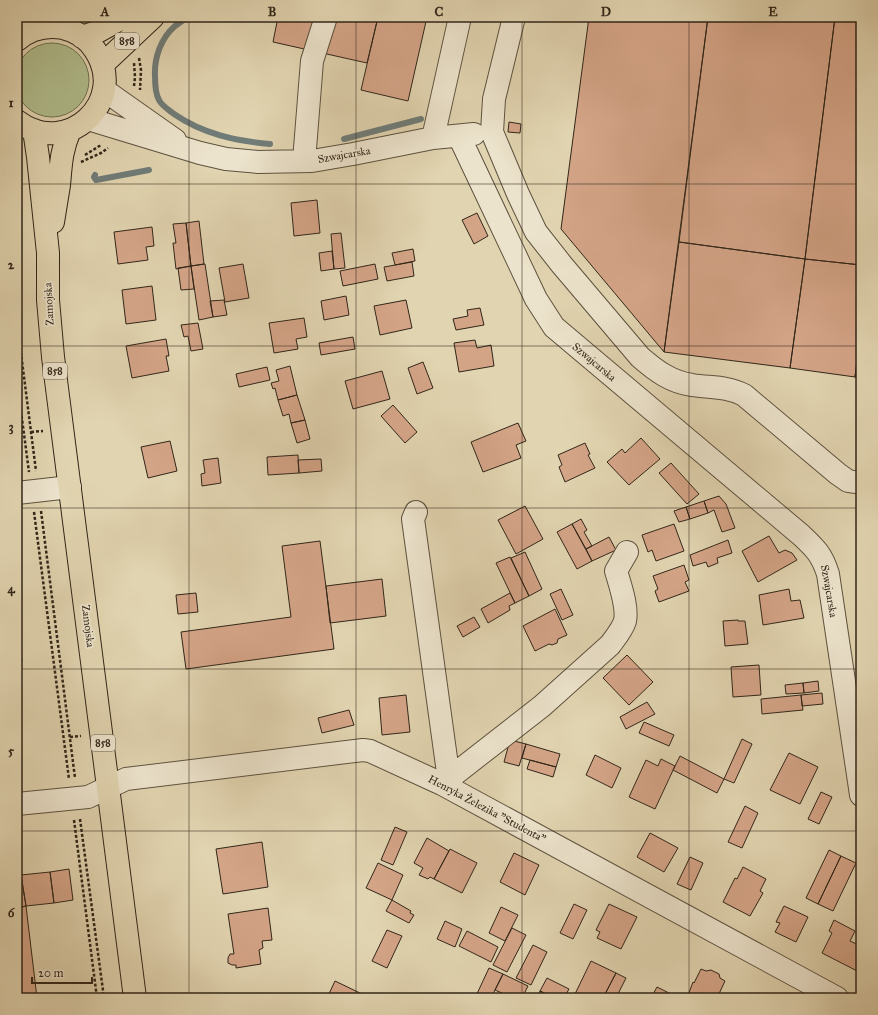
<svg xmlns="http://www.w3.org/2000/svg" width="878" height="1015" font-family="'IM FELL Great Primer',serif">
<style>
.green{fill:#b1bd8d;stroke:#717253}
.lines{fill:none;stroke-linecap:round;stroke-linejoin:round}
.stream{stroke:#707c78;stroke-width:6}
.building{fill:#d4a487;stroke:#312619}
.minor-casing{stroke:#5d523f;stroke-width:24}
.major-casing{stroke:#312619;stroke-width:24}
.path{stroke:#312619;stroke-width:2.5;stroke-dasharray:3 2;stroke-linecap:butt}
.minor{stroke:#ece3cc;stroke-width:22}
.major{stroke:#e1d4b0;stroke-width:22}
.grid{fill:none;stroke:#312619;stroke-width:1;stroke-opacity:0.55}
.labels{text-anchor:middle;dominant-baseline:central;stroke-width:3.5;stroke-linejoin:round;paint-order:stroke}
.shield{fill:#ece3cc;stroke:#695f4f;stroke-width:1}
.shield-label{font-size:10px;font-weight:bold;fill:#312619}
.street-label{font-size:11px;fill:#312619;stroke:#ece3cc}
.neatline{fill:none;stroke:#312619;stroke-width:1.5}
.grid-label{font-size:13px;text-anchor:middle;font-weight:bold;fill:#312619}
</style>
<rect width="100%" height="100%" fill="#e1d4b0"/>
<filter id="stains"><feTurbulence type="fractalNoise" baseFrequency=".005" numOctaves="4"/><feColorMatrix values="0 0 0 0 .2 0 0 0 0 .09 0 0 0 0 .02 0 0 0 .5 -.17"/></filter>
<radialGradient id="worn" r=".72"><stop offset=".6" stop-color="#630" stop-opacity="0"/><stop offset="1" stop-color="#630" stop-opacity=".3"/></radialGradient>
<path class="green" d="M15 80a37 37 0 1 1 74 0a37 37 0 1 1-74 0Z"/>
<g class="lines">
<path class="stream" d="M187 17C184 20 179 23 175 26 161 38 154 58 155 76 155 83 155 93 159 100 162 106 169 110 174 114 203 134 236 141 270 144
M344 139 421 119
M95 175 94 177 96 180 149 170"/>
</g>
<path class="building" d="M278 17H378L367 63 273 42Z
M378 17H427L408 101 361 90Z
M589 17H708L664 352 561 229Z
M708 17H835L805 259 679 242Z
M835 17H861V265L805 259Z
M509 122 521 124 520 133 508 132Z
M317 200 320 233 294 236 291 203Z
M477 213 488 236 474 244 462 220Z
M199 221 204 264 191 266 186 223Z
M186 223 191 266 176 269 173 243H176L173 224Z
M152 227 154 246 146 247 148 260 118 264 114 232Z
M341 233 345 268 334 269 331 234Z
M679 242 805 259 790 368 664 352Z
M413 249 415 261 395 265 392 253Z
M332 251 334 269 321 271 319 253Z
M805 259 861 265V330L855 377 790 368Z
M412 262 414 276 387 281 384 267Z
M205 264 213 317 199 320 191 266Z
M243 264 249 298 225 302 219 268Z
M375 264 378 279 343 286 340 271Z
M191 266 194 289 181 290 178 268Z
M152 286 156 320 126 324 122 290Z
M346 296 349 315 324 320 321 301Z
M224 300 227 315 213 317 210 301Z
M406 300 412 328 380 335 374 306Z
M480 308 484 325 456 330 453 319 468 316 467 310Z
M304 318 307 337 296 339 298 349 274 353 269 323Z
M198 323 203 349 191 351 188 336 184 337 181 325Z
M861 330V378L855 377Z
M353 337 355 349 321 355 319 343Z
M166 339 169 356H166L169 371 132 378 126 346Z
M475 340 477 348 491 345 494 366 459 372 454 343Z
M423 362 433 388 417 394 408 368Z
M290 366 297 395 278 400 275 388 273 389 271 383 279 381 276 370Z
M267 367 270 380 239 387 236 374Z
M382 371 390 399 353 409 345 381Z
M297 395 305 420 291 423 289 414 283 416 278 400Z
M393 405 417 432 405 443 381 416Z
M305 420 310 439 297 443 291 423Z
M518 423 526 441 516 445 521 458 483 472 471 442Z
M641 438 660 459 629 485 607 462 622 449 625 453Z
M170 441 177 471 148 478 141 447Z
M585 443 590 454 588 455 595 468 565 482 559 467 562 465 558 455Z
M298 455 299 473 268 475 267 457Z
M218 458 221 483 202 486 201 474 205 473 203 460Z
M321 459 322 471 299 473 298 460Z
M671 463 699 494 687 504 659 473Z
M719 496 726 504 735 528 722 532 714 510 708 513 704 501Z
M704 501 708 513 690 519 686 507Z
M525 506 543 539 516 554 498 520Z
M686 507 690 519 679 522 674 511Z
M581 519 587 530 584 532 592 546 586 549 572 524Z
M572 524 592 561 577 569 557 532Z
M674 524 684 551 656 561 652 550 648 552 642 535Z
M769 536 779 553 785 550 792 553 797 560 758 582 742 551Z
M609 537 616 550 592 561 586 549Z
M728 540 732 553 717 558 718 563 708 567 706 562 693 566 690 555Z
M320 541 334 649 186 669 181 632 291 617 282 546Z
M525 552 542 589 529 596 511 558Z
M510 557 529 596 515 603 496 563Z
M684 565 689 580 685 582 689 591 659 602 655 591 658 589 653 576Z
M382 579 386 616 330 623 326 586Z
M561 589 573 615 562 620 550 594Z
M789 589 791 601 800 600 804 618 763 625 759 595Z
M196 593 198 612 178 614 176 595Z
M510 593 515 603 509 606 510 610 488 623 481 609Z
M555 609 567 635 558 639 557 643 552 645 549 644 535 651 523 626Z
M17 616 22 661 17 662Z
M474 617 480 627 463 637 457 626Z
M738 620V621H745L748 644 725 646 723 621Z
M627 655 653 682 629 705 603 678Z
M759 665 761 695 733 697 731 667Z
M818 681 819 691 804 693 803 683Z
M803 683 804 693 786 694 785 685Z
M822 693 823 704 802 706 801 695Z
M406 695 410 732 382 735 379 698Z
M801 695 803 710 762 714 761 699Z
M647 702 655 714 626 729 620 717Z
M349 710 354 725 322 733 318 718Z
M644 722 674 735 669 746 639 733Z
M742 739 752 744 734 783 724 779Z
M510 740 526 744 519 766 504 762Z
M526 744 560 754 556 767 522 758Z
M789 753 818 767 800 804 770 790Z
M595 755 621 768 612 788 586 775Z
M680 756 724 779 717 793 673 770Z
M661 759 675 766 655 809 629 797 646 760 658 766Z
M530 760 556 767 553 777 527 769Z
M821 792 832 797 819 824 808 819Z
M745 806 758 813 742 848 728 842Z
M395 827 407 832 393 865 381 860Z
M650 833 678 848 664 872 637 857Z
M427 838 449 851 434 879 430 877 428 879 419 875 423 868 414 863Z
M262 842 268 887 223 894 216 849Z
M450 849 477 863 462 893 434 879Z
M829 850 841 856 818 904 806 898Z
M514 853 539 865 525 895 500 882Z
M841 856 856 863 833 911 818 904Z
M690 857 703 863 691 890 677 884Z
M378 863 403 875 392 900 366 888Z
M743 867 766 879 760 891 763 893 750 916 723 902 735 878 737 879Z
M69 869 73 900 54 903 50 872Z
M50 872 54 903 26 906 21 875Z
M17 875H21L26 906 17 908Z
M392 900 411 911 410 913 414 915 409 923 386 911Z
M574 904 587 910 573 939 560 933Z
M609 904 637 917 621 949 597 938 600 932 596 930Z
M26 906 37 998H17V908Z
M784 906 808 917 796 942 775 932 780 923 776 922Z
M501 907 518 915 505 941 489 933Z
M268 908 272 940 262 941 263 948 259 950 261 964 236 968V965H232L228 963V958L230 954H234L228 914Z
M834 920 855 931 850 941 861 946V973L822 953 832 933 829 931Z
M445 921 462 929 455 947 437 939Z
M512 928 526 935 507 972 493 965Z
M387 930 402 936 387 968 372 961Z
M467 931 498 947 491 962 459 946Z
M533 945 547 952 531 985 516 978Z
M591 961 616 973 603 998H582L575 994Z
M489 968 503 974 491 998H475Z
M701 969 706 971 711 970 719 974 720 978 725 981 717 998H687L693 982 694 983Z
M616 973 626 978 616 998H603Z
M503 974 528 986 522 998H513L495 990Z
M547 978 569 989 564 998H554L540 991Z
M335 981 362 994 360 998H327Z
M657 987 673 995 671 998H651Z
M540 991 554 998H537Z"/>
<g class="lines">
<g class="minor-casing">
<path id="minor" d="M17 17 20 37
M514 17 494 99 492 132 518 194 536 232 562 265 640 357C656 371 671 382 692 385 710 388 727 386 744 395L838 474 848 481 861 483
M104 90 175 140
M88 119 200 153 226 159 258 162 312 161 353 154 433 138 474 134
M459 136 536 299 554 327 801 535C816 549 822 555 828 574L861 795
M433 138 460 17
M304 161 312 61 326 17
M17 493 70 487
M416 512 413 519 449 780
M442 784 542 706 610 645C616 637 622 630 625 621 628 607 620 585 616 571L627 552
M17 804 88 797 126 779 363 750 370 751 442 784 837 998"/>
</g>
<g class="major-casing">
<path id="major" d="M82 37 99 31 124 17
M17 40C30 29 46 25 63 28 76 31 88 39 95 50 129 101 67 159 17 121
M102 65 153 17
M34 130 38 157 48 253V300L53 357 135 998
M53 222C55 210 57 198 59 185 61 164 61 151 70 130"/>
</g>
<path class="path" d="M139 58 141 70 140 90
M134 86 135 77 134 63
M85 155 101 145
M81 162 101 153 108 148
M17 322 36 471
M17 381 29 472
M31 432 43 431
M41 511 75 778
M34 512 69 779
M70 737 81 736
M80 819 104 998
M74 820 97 998"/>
<use href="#minor" class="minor"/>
<use href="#major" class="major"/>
</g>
<path class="grid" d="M189 17V998M356 17V998M522 17V998M689 17V998M17 184H861M17 346H861M17 508H861M17 669H861M17 831H861"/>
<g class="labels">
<g class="shield">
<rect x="115" y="33" width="24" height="16" rx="3"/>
<rect x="43" y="363" width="24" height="16" rx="3"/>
<rect x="91" y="735" width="24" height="16" rx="3"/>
</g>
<g class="shield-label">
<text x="127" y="41">858</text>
<text x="55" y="371">858</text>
<text x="103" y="743">858</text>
</g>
<g class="street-label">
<text transform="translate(344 155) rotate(-10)">Szwajcarska</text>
<text transform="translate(49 304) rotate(-93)">Zamojska</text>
<text transform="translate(594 362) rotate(40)">Szwajcarska</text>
<text transform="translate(829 591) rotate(80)">Szwajcarska</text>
<text transform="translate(88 626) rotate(83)">Zamojska</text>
<text transform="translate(487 809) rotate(28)">Henryka Żelezika "Studenta"</text>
</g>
</g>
<rect width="878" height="1015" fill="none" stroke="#e1d4b0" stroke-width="44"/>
<path d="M32 977v6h60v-6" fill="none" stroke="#312619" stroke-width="2"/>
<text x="38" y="977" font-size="12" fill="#312619" stroke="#ece3cc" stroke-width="3" paint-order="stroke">20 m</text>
<rect x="22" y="22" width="834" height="971" class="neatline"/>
<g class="grid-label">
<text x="105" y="16">A</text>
<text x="272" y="16">B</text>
<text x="439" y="16">C</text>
<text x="606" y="16">D</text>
<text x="773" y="16">E</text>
<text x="11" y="107">1</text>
<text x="11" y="269">2</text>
<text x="11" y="431">3</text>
<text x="11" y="593">4</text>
<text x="11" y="755">5</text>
<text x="11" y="917">6</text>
</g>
<rect width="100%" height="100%" filter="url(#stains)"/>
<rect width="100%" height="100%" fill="url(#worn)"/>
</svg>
